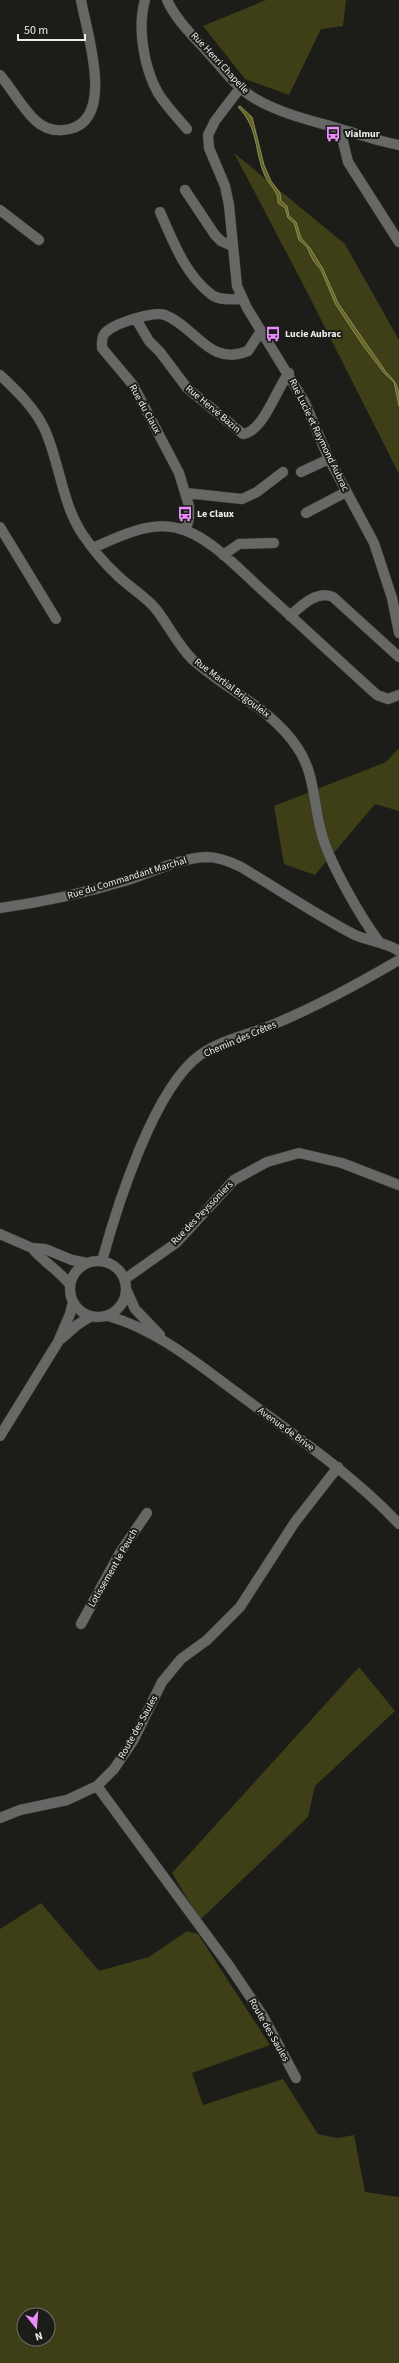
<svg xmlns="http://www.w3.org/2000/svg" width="399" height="2363" font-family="'Source Sans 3',sans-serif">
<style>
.green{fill:#3e3f16;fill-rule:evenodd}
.water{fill:#646520;stroke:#8d8e5d}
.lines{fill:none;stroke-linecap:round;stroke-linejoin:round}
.minor-casing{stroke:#393936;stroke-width:11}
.minor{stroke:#676765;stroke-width:10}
.labels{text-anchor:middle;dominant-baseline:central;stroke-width:4;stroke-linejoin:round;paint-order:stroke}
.street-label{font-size:10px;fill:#ecedea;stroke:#1c1c19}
.poi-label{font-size:10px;font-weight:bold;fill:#ecedea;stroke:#1c1c19;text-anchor:start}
</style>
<rect width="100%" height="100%" fill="#1c1c19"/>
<path class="green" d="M266 0H346L343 26 321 29 289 95 245 79 203 26Z
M234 153 345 244 399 340V474L304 286Z
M399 748V811L375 804 315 875 284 864 274 806 386 762Z
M359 1667 395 1711 315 1786 308 1817 200 1920 172 1873Z
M41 1903 99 1971 149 1957 187 1931 198 1934 270 2045 192 2073 203 2105 283 2079 318 2134 337 2138 354 2135 365 2192 399 2197V2363H0V1929ZM24 2315H48V2339H24Z"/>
<path class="water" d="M240 106 252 117 264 165 271 181 280 193 281 201 287 206 289 216 296 222 301 238 310 248 323 269 338 303 386 372C399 385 399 388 399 406L394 382 384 373 362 344 336 305 321 270 313 260 307 247 299 240 294 223 288 218 285 208 278 203C279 191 270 187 265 176 254 151 259 128 238 107Z"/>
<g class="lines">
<g class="minor-casing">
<path id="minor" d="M145 0C137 28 144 68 158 93 166 106 177 117 187 129
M167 0C175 18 191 34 204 48 220 65 234 86 254 98 279 113 309 120 337 128 358 134 378 141 399 145
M0 75C12 89 22 108 36 121 46 130 57 132 70 129 116 118 86 30 81 0
M240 88 215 121 208 135 209 148 225 186 229 205 237 286 247 308 304 401 329 459 374 543 392 598 399 633
M340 129 348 162 399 242
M185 190 215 235 221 241 232 246
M0 210 39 240
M160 212C173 241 185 275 212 295 221 301 233 299 242 299
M136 319 149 341 160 352 187 388 243 434C264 431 276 389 289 373
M0 375C17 391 35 408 45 430 60 464 62 504 83 535 92 548 103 562 115 573 127 586 143 594 155 608 168 624 177 644 192 659 226 690 271 708 297 747 315 773 313 802 321 831 328 861 361 918 380 943
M301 472 329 459
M186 493 242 499 257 492 283 472
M306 513 346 492
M0 527 56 619
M186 530 189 518V506L179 473 133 385 102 348C102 343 101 337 105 333 114 323 154 311 165 315 196 327 209 367 248 351L261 331
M93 548C117 537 150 521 177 528 207 534 240 570 262 590 301 625 338 660 377 695L388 699 399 695
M223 555 239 544 274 543
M290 616C302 605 317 590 333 597L399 657
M0 908C44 902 85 893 128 880 153 872 180 858 206 857 219 857 231 862 241 867 278 889 315 914 353 934 367 941 386 942 399 951
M0 1234 32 1248 45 1249 72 1260 87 1263
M32 1248C43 1262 59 1270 70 1285
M70 1289a28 28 0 1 1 56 0a28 28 0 1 1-56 0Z
M102 1261C117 1206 154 1088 200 1055 220 1040 249 1035 272 1025 316 1007 358 984 399 960
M125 1279 176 1243 234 1180 267 1162 299 1153 342 1163 399 1185
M127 1291 135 1309 160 1335
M108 1316C159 1330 201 1367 244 1398 298 1438 353 1475 399 1524
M61 1339 77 1325 91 1316
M0 1436 58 1342 70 1314 73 1302
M81 1624 121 1551 147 1513
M0 1818 20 1810 67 1800 97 1786
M296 2078 263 2016 230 1967 97 1786 114 1769 133 1741 162 1682 181 1659 207 1640 240 1607 295 1522 338 1467"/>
</g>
<use href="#minor" class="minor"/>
</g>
<defs>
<g id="bus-bare" transform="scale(1.2)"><path d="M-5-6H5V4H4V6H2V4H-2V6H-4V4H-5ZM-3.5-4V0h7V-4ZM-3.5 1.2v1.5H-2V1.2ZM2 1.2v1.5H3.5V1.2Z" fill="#e98dfd" stroke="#1c1c19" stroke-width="2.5" paint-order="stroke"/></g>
</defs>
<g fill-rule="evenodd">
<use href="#bus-bare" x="333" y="134"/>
<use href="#bus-bare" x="273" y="334"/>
<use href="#bus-bare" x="185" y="514"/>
</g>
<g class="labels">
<g class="street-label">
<text transform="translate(220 63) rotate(47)">Rue Henri Chapelle</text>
<text transform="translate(145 409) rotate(61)">Rue du Claux</text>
<text transform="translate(213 409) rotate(40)">Rue Hervé Bazin</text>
<text transform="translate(319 435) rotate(64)">Rue Lucie et Raymond Aubrac</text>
<text transform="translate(232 688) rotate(37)">Rue Martial Brigouleix</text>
<text transform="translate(127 878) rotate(-17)">Rue du Commandant Marchal</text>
<text transform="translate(240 1039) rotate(-23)">Chemin des Crêtes</text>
<text transform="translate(202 1213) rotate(-46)">Rue des Peyssoniers</text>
<text transform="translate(286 1429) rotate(36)">Avenue de Brive</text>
<text transform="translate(113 1568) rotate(-60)">Lotissement le Peuch</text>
<text transform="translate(138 1727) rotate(-61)">Route des Saules</text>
<text transform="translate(269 2030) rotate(60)">Route des Saules</text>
</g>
<g class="poi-label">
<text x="345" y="134">Vialmur</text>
<text x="285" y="334">Lucie Aubrac</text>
<text x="197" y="514">Le Claux</text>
</g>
</g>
<g transform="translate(36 2327) rotate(163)"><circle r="19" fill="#1c1c19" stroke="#6f706d"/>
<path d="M0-3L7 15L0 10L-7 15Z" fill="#e98dfd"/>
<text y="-6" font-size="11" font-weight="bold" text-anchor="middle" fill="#ecedea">N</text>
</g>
<path d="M18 34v6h67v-6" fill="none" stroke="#ecedea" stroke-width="2"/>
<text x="24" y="34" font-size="12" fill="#ecedea" stroke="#1c1c19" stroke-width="3" paint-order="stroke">50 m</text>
</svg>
